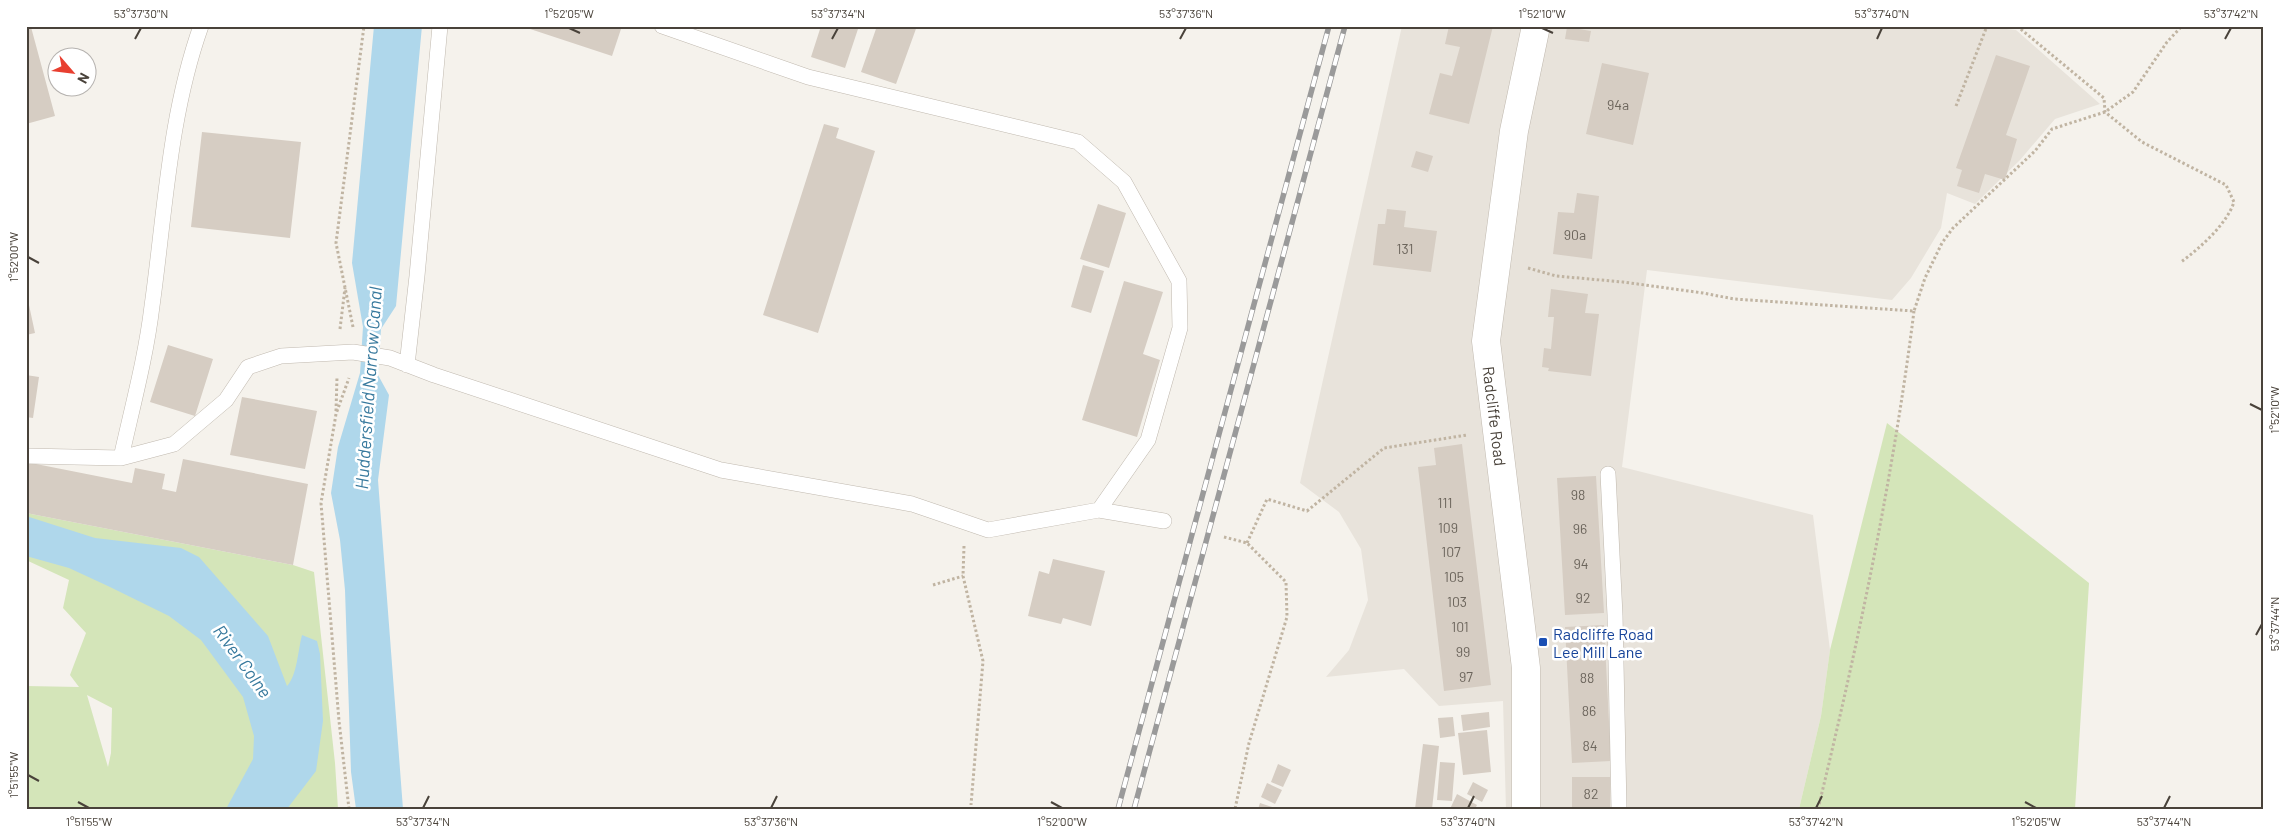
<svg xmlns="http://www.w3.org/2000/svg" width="2289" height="835" font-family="Barlow,sans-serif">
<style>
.residential{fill:#e8e3db}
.green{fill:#d4e5b9;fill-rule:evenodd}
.water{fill:#afd7eb}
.building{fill:#d6cdc3}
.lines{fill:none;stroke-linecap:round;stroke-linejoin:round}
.service-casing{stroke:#c0b9af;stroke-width:16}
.tertiary-casing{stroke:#c0b9af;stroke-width:29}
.path{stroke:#c0b4a2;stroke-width:3;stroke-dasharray:2.5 2.5;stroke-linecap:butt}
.service{stroke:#fff;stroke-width:15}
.tertiary{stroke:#fff;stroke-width:28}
.rail-casing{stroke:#9a9a9a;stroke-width:5.5}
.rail{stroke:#fff;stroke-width:4;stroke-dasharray:11;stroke-linecap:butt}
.ticks{fill:none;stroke:#49423a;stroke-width:2}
.transit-dot{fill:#1a4fb4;stroke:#fff;stroke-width:2}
.labels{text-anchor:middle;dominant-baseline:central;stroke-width:5;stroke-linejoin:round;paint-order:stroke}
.number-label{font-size:14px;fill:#6c655c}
.street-label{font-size:16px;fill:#49423a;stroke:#fff}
.transit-label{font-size:16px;fill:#164399;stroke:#fff;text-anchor:start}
.water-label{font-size:18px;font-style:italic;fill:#37799d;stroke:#fff}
.neatline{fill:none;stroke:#49423a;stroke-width:2}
.ticks-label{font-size:12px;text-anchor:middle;fill:#49423a}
</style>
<rect width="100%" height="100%" fill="#f5f2ec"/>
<path class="residential" d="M1402 26H1978L2016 30 2100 104 2055 119 2020 160 1975 204 1947 193 1941 228 1911 278 1892 300 1647 270 1622 467 1813 515 1830 650 1821 716 1799 809H1506L1503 701 1439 706 1404 669 1326 677 1349 650 1368 600 1361 549 1339 512 1300 483Z"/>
<path class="green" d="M1887 423 2089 583 2075 809H1799L1821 716 1830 650Z
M26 513 293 565 314 572 335 763 338 809H26V686L79 687 70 675 86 633 63 608 69 580 26 560ZM87 695 112 708 111 753 108 767Z"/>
<path class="water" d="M374 26H422L396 306 381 329 378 375 389 395 378 480 403 809H356L351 772 345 590 340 540 331 493 338 447 360 373 363 327 352 263Z
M26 516 95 538 181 548 199 557 268 636 287 686C297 676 298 650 302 635L317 641 320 654 323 721 316 771 287 809H226L253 759 254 736 243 697 201 640 169 616 110 587 69 568 26 556Z"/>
<path class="building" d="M521 26H622L612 56Z
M821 26H859L845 68 811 57Z
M877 26H917L896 84 861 72Z
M1449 26H1493L1469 124 1429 114 1440 73 1452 76 1460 47 1445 44Z
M31 27 55 116 26 124V28Z
M1567 27 1591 31 1589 42 1565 39Z
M1996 55 2030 66 2006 135 2017 139 2005 180 1985 174 1979 193 1957 186 1962 170 1956 168Z
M1602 63 1649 73 1633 145 1586 134Z
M824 124 839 128 836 138 875 151 818 333 763 315Z
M202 132 301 142 290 238 191 227Z
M1416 151 1433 156 1428 172 1411 167Z
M1577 193 1599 196 1592 259 1553 254 1558 212 1574 213Z
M1098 204 1126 213 1109 268 1080 259Z
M1387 209 1406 211 1404 227 1437 231 1431 272 1373 265 1378 224H1385Z
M1083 265 1104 271 1091 313 1071 307Z
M1124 281 1163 292 1143 354 1160 360 1137 437 1082 420Z
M1551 289 1588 294 1585 313 1599 314 1591 376 1548 371 1549 368 1542 367 1544 348 1551 349 1554 317H1548Z
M26 291 35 333 26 335Z
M168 345 213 359 195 416 150 402Z
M26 375 39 377 33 418 26 417Z
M242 397 317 411 305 469 230 455Z
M1462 444 1491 685 1444 691 1418 467 1436 465 1434 448Z
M183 459 308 484 293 565 26 513V462L132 483 135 468 165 474 162 489 176 492Z
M1596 476 1604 613 1565 615 1557 478Z
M1053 559 1105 571 1091 626 1063 618 1061 624 1028 616 1039 571 1049 574Z
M1604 625 1611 761 1572 763 1565 627Z
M1489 712 1490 727 1463 731 1461 715Z
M1453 717 1455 736 1440 738 1438 718Z
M1487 730 1491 772 1463 775 1458 733Z
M1423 744 1439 746 1432 809H1415Z
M1440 762 1455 763 1452 801 1437 800Z
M1278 764 1291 770 1283 787 1271 782Z
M1572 777H1610V809H1572Z
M1473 782 1488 790 1482 802 1467 794Z
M1267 783 1282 790 1275 804 1261 797Z
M1457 794 1477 805 1475 809H1450Z
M1260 803 1275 808V809H1258Z"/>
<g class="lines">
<g class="service-casing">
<path id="service" d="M662 26 808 77 1078 142 1124 182 1179 281 1180 328 1148 440 1099 510
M407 365 417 276 440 26
M26 456 121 458 174 444 226 400 248 367 281 356 353 352 390 358 434 375 721 470 912 504 988 530 1099 510 1164 521
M121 458C132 408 146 357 152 306 165 213 169 116 201 26
M1608 474 1615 615 1619 809"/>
</g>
<g class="tertiary-casing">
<path id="tertiary" d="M1526 809V668L1486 341 1514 131 1536 26"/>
</g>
<path class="path" d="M2017 26 2104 98 2105 112 2142 142 2226 185 2234 202C2227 224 2200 248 2181 262
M1956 106 1987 26
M1528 268 1556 276 1623 282 1703 293 1734 299 1914 311 1925 278 1942 243 1953 228 2035 151 2052 129 2105 112 2133 92 2167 42 2182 26
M353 327 336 243 364 26
M340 329 345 288
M336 411 337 377
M1224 537 1247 543 1286 582 1287 617 1249 743 1235 809
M1247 543 1267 499 1307 511 1384 448 1467 435
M964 546 963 576 983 661 971 805
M933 585 963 576
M349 809 339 721 321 503 336 414 349 378
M1818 809C1858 644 1893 479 1914 311"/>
<use href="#service" class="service"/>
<use href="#tertiary" class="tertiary"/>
<g class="rail-casing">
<path id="rail" d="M1118 809 1329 26
M1134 809 1345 26"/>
</g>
<use href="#rail" class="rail"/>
</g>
<path class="ticks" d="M569 28 580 33M1542 28 1553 33M135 39 141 28M832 39 838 28M1180 39 1186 28M1877 39 1882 28M2225 39 2231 28M28 257 39 263M2250 404 2262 410M2256 635 2262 624M28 775 39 781M78 802 89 808M1051 802 1062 808M2025 802 2036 808M423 808 429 796M771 808 777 796M1468 808 1474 796M1816 808 1822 796M2164 808 2170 796"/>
<rect class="transit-dot" x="1538" y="637" width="10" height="10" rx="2.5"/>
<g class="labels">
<g class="number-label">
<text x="1618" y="104">94a</text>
<text x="1575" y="234">90a</text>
<text x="1405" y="248">131</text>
<text x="1578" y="494">98</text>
<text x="1445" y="502">111</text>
<text x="1448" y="527">109</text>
<text x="1580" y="528">96</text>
<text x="1451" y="551">107</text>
<text x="1581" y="563">94</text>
<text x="1454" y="576">105</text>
<text x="1583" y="597">92</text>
<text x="1457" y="601">103</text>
<text x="1460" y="626">101</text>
<text x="1463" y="651">99</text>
<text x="1466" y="676">97</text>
<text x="1587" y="677">88</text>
<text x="1589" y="710">86</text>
<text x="1590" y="745">84</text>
<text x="1591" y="793">82</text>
</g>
<g class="street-label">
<text transform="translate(1495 416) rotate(83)">Radcliffe Road</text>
</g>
<g class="transit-label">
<text x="1553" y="633">Radcliffe Road<tspan x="1553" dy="18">Lee Mill Lane</tspan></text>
</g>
<g class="water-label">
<text transform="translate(368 388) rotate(-86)">Huddersfield Narrow Canal</text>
<text transform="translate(243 661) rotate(54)">River Colne</text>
</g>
</g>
<rect width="2289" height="835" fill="none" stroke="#ffffff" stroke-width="55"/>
<g transform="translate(72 72) rotate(118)"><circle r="24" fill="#ffffff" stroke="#b6b3b0"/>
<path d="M0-4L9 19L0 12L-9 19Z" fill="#e83f30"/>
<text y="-8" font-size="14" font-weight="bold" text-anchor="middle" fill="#49423a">N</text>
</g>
<rect x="28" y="28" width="2234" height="780" class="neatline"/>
<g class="ticks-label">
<text x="141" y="18">53°37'30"N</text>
<text x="569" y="18">1°52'05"W</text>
<text x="838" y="18">53°37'34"N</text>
<text x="1186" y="18">53°37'36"N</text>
<text x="1542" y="18">1°52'10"W</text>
<text x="1882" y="18">53°37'40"N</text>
<text x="2231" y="18">53°37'42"N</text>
<text transform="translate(14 257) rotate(-90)" y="4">1°52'00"W</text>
<text transform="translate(2275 410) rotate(-90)" y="4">1°52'10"W</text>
<text transform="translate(2275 624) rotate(-90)" y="4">53°37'44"N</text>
<text transform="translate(14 775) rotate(-90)" y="4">1°51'55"W</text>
<text x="89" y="826">1°51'55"W</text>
<text x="423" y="826">53°37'34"N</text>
<text x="771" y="826">53°37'36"N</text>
<text x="1062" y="826">1°52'00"W</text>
<text x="1468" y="826">53°37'40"N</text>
<text x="1816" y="826">53°37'42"N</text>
<text x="2036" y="826">1°52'05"W</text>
<text x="2164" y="826">53°37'44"N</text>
</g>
</svg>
